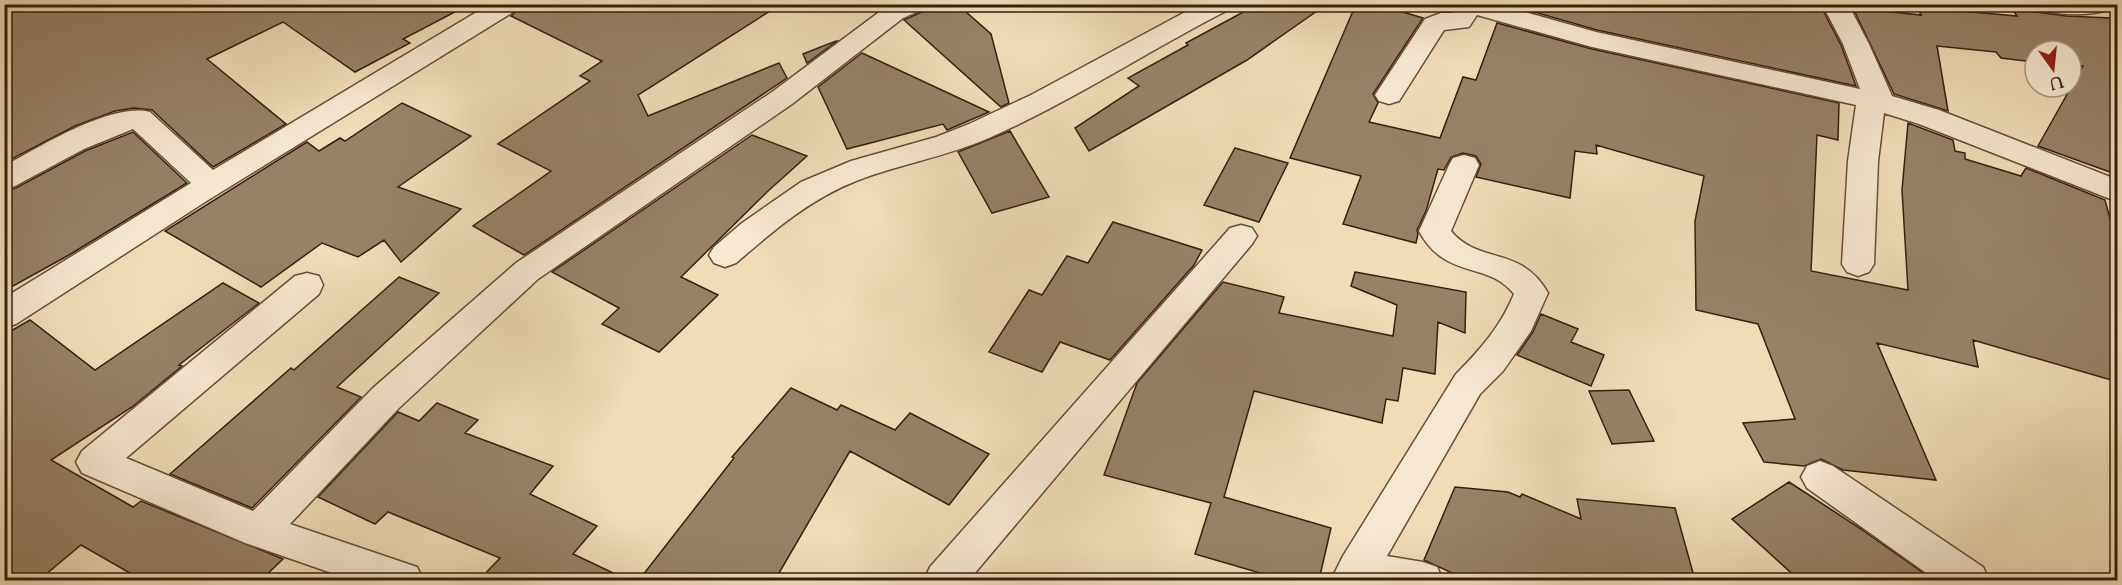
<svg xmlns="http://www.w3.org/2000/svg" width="2122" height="585" font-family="'Sorts Mill Goudy',serif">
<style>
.building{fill:#998166;stroke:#391e0e;stroke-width:1.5}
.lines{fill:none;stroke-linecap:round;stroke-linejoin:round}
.minor-casing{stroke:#674e38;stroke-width:3}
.minor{fill:#f6e8d0;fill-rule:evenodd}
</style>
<rect width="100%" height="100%" fill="#f1dcb7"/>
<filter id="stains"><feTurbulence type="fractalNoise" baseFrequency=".00333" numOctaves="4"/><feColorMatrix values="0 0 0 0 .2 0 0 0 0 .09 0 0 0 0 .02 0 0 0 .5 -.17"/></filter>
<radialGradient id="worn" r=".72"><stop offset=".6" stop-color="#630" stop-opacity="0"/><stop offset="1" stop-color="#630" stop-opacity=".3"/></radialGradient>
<path class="building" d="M4 4H470L403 39 410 43 355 72 283 22 207 59 286 124 213 167 152 110 134 108 115 111 75 126 4 163Z
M524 4H781L638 95 648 116 779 63 787 78 524 255 473 226 551 171 498 144 590 81 580 76 602 61 511 16Z
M929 4H957L991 34 1009 103 1001 107 904 20 924 11Z
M1258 4H1327L1247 60 1089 151 1075 128 1139 86 1128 78 1188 45 1186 43Z
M1356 4H1376L1423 18 1373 94 1378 103 1369 122 1440 138 1463 77 1476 80 1497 23 1592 49 1839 103 1838 140 1817 135 1811 271 1908 290 1902 190 1908 123 1953 140 1955 151 1965 153V159L2021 176 2026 168 2105 200 2118 248V382L1973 340 1978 367 1877 343 1936 480 1843 470 1821 459 1804 466 1764 462 1743 423 1795 419 1758 324 1696 310 1695 221 1704 176 1596 145 1597 154 1575 151 1570 198 1476 177 1481 164 1476 156 1463 153 1451 157 1444 170 1438 169 1426 211 1417 230 1418 234 1416 243 1343 224 1361 176 1290 158Z
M1507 4 1820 5 1841 45 1856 86 1597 30Z
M2118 6V175L2038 146 2083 66 2071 65V51H2035V62L2001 58 1996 52 1937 46 1948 111 1894 94 1853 8 1921 15 1917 7 2017 16 2012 9 2066 16 2111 18Z
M836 41H837L807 63 803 54Z
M862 53 918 79 989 112 947 130 943 124 847 149 818 87Z
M402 103 471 136 398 187 461 209 401 262 384 240 358 257 322 243 261 287 165 231 307 142 319 151 340 138 345 141Z
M1010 131 1049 197 992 213 958 152Z
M133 132 187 183 69 255 4 291V191L16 188 85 151Z
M752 135 807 156 767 192 681 277 718 295 659 352 602 324 619 308 552 272Z
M1235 148 1288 163 1259 222 1204 205Z
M1113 222 1202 250 1194 265 1110 360 1060 342 1042 372 989 352 1029 290 1042 295 1067 256 1088 263Z
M1355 272 1466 292 1465 333 1438 322 1435 374 1403 368 1398 401 1386 399 1382 423 1254 391 1224 497 1331 528 1319 580H1284L1195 554 1211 503 1104 475 1137 383 1223 282 1284 297 1279 313 1393 336 1397 305 1351 286Z
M399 277 439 293 337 387 361 397 252 508 170 474 291 368 294 370Z
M223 283 259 303 179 365 182 366 132 407 51 460 133 507 141 501 283 559 261 580H142L81 545 39 580H4V335L30 320 95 370Z
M1541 314 1578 329 1571 342 1604 355 1591 386 1517 355 1533 332Z
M791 388 837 410 841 405 895 430 910 413 989 454 949 505 850 451 775 580H639L734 458 732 457Z
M1629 390 1654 441 1612 444 1589 391Z
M437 403 478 420 465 433 553 466 530 494 597 526 573 554 628 580H479L500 558 388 512 375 524 318 497 398 412 419 421Z
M1789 482 1861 529 1933 580H1799L1732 519Z
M1455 487 1508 492 1520 497 1522 494 1581 519 1577 499 1675 508 1695 580H1467L1424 560Z"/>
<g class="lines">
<g class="minor-casing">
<path id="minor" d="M490 4H522L518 9 205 202 16 324 4 328V298L191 183 133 129 84 149 15 186 4 189V166C40 147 111 102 150 112L213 170Z
M890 4H927L923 9 903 18 792 104 538 279 399 408 290 524 417 567 423 580H352L245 543 82 473 76 462 82 451 295 276 307 273 319 276 323 285 319 294 126 458 253 511 373 388 516 263 772 92Z
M1200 4H1234L1230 9C1149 50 1073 101 989 138 946 157 899 164 856 181 810 199 773 231 736 263L725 267 714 263 709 255 714 247 742 223 801 182 851 161 936 137 969 124 1031 95Z
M1453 4H1497L1596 32 1860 89 1843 44 1822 4H1848L1869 44 1892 96 1939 110 2118 180V202L1919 124 1884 113 1878 161 1874 264 1869 272 1858 276 1847 272 1842 264 1848 161 1856 105 1592 47 1477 15 1469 27 1444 30 1399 101 1389 104 1379 101 1375 95 1425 19 1441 13H1452L1455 7Z
M2035 4H2116L2112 9C2088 16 2063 16 2039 9Z
M1464 155 1475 158 1479 165 1451 231C1479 265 1521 245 1548 293L1531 331 1503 371 1480 394 1387 556 1423 562 1437 567 1443 580H1331L1343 556 1456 374C1480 350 1501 326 1514 294 1487 260 1446 281 1419 231L1449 165 1453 158Z
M1241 225 1252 228 1257 236 1252 244 969 580H924L930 567 1230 228Z
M1820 461 1833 466 1983 567 1989 580H1936L1807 488 1801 477 1807 466Z"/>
</g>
<use href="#minor" class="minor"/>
</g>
<rect width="2122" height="585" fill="none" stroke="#f1dcb7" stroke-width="24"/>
<rect x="6" y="6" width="2110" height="573" fill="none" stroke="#391e0e" stroke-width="3"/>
<rect x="12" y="12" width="2098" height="561" fill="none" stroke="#391e0e" stroke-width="1.5"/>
<g transform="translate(2053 69) rotate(165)"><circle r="28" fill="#f6e8d0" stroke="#aa9782" stroke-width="1.5"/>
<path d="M0-4.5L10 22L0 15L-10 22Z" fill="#8f2418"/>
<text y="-9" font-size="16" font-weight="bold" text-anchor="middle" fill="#391e0e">U</text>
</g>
<rect width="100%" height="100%" filter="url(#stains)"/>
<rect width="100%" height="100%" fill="url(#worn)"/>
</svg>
